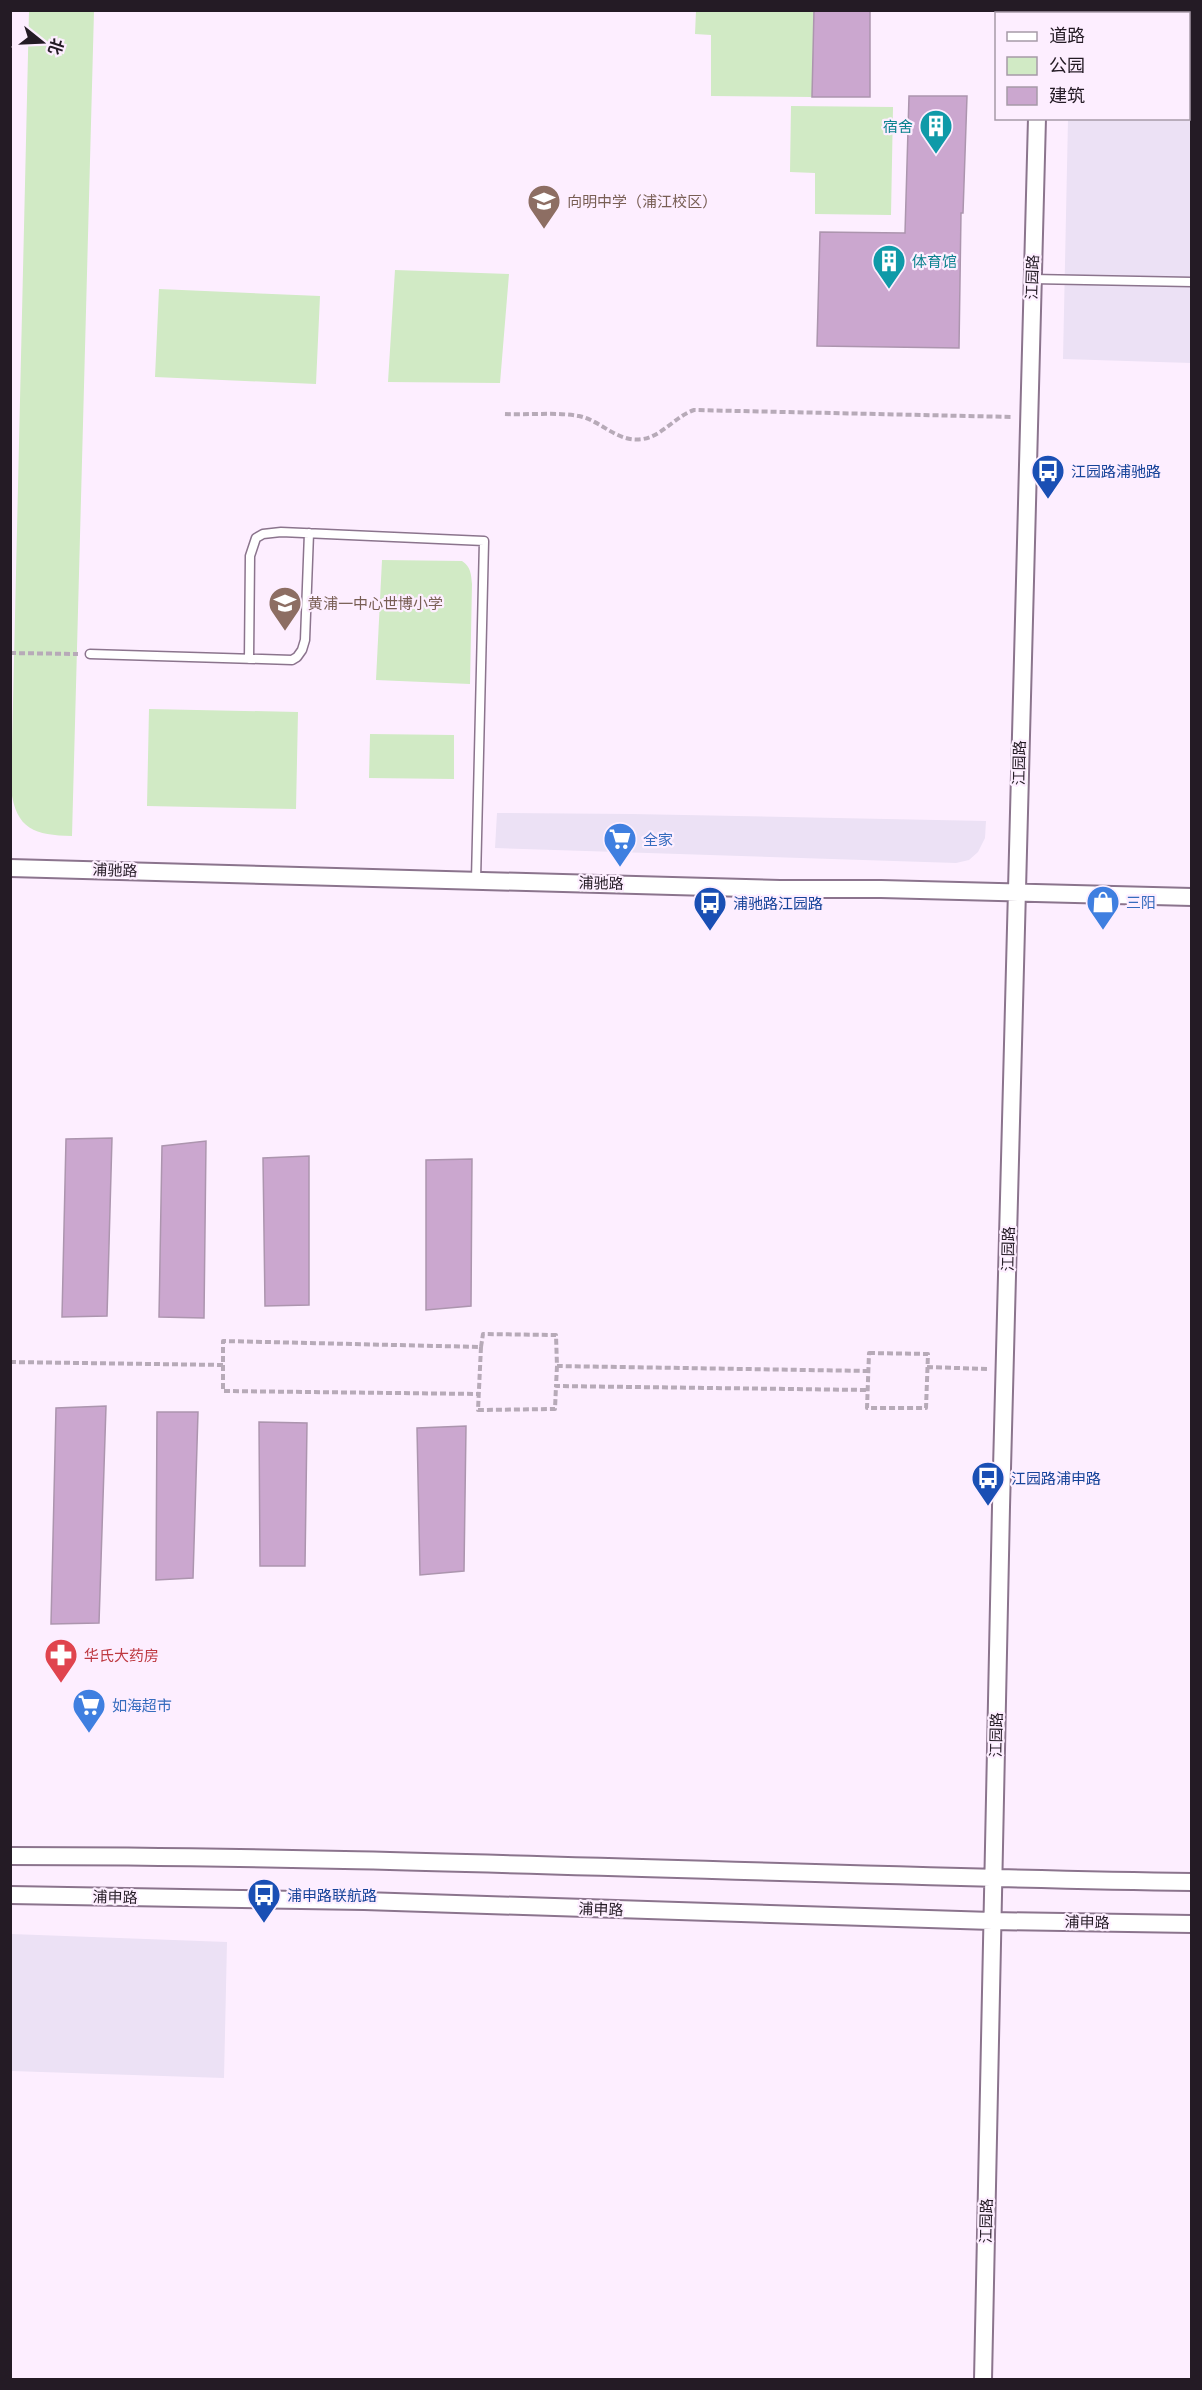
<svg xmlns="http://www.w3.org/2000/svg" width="1202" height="2390" font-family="Helvetica,'Noto Sans SC',sans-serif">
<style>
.commercial{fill:#ece1f5}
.green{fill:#d1eac5}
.building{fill:#cba7cf;stroke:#ac95ae;stroke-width:1.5}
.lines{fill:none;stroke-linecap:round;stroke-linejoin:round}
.lane-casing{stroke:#8b748d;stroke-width:11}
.street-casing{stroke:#8b748d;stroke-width:20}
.secondary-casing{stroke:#8b748d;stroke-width:27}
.path{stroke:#b7aab8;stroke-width:4;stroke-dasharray:6 3;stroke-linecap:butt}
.lane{stroke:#fff;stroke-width:8}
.street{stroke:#fff;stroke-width:16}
.secondary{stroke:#fff;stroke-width:24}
.labels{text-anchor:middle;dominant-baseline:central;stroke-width:4.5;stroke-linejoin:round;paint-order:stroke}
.culture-label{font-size:15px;fill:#0d838f;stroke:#fdeeff;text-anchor:end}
.education-label{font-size:15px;fill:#785e54;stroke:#fdeeff;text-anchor:start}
.street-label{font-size:15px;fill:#241b25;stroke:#fdeeff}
.transit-label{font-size:15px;fill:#164399;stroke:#fdeeff;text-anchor:start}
.shop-label{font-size:15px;fill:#366cbe;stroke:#fdeeff;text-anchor:start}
.health-label{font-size:15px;fill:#be3a42;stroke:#fdeeff;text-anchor:start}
</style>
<rect width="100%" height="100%" fill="#fdeeff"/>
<path class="commercial" d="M1189 68H1191V363L1063 359 1068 119 1188 118Z
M497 813 632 814 986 821 985 838 978 852 969 860 956 863 495 848Z
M11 1934 227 1942 224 2078 11 2071Z"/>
<path class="green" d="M29 11H94L72 836C35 835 16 830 11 789Z
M696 11H814L812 97 711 96V35L695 34Z
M791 106 893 107 891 215 815 214V173L790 172Z
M395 270 509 274 500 383 388 382Z
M159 289 320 296 316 384 155 377Z
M382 560 462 561C471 567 471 574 472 584L470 684 376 680Z
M149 709 298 712 296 809 147 806Z
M370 734 454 735V779L369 778Z"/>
<path class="building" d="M814 10H870V97H812Z
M909 96H967L963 213H961L959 348 817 346 820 232 905 233Z
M112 1138 107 1316 62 1317 66 1139Z
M206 1141 204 1318 159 1317 162 1146Z
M309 1156V1305L265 1306 263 1158Z
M472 1159 471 1306 426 1310V1160Z
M106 1406 99 1623 51 1624 56 1408Z
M157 1412H198L193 1578 156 1580Z
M259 1422 307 1423 305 1566H260Z
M466 1426 464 1571 420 1575 417 1428Z"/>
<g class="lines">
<g class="lane-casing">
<path id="lane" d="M1032 279 1192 282
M90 654 292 660 297 657 302 650 305 640 309 533
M249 659 250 556 256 538 263 534 281 532 484 541 476 880"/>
</g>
<g class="street-casing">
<path id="street" d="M10 868 780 889H881L1192 897
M10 1856C404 1856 798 1876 1192 1882
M10 1895 364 1901 992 1921 1192 1924
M983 2380 1001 1507 1037 118"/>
</g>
<g class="secondary-casing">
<path id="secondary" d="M1029 10 1032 14
M1188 37H1192"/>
</g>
<path class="path" d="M505 414C528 415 556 412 579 416 602 421 617 443 643 439 662 436 676 416 694 410L1013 417
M10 653 78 654
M481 1347 478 1410 555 1409 556 1386
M869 1353 928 1354 926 1408H867Z
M10 1362 223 1365V1341L481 1347 483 1334 556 1335 557 1366 869 1371
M223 1365V1391L479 1394
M557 1366 556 1386 868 1390
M927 1367 987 1369"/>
<use href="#lane" class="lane"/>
<use href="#street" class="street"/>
<use href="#secondary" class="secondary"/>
</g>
<defs>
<g id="building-pin" transform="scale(1.725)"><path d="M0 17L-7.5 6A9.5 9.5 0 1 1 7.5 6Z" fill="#0f9aa8" stroke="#fdeeff"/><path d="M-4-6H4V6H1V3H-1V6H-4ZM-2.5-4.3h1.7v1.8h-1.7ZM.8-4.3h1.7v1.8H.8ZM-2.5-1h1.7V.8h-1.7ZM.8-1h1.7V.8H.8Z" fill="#fff"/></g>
<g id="school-pin" transform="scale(1.725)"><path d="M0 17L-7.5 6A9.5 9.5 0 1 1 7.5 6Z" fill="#8d6e63" stroke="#fdeeff"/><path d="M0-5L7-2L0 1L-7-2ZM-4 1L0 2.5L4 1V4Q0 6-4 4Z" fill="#fff"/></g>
<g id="bus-pin" transform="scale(1.725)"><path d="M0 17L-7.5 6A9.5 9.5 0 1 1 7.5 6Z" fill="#1a4fb4" stroke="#fdeeff"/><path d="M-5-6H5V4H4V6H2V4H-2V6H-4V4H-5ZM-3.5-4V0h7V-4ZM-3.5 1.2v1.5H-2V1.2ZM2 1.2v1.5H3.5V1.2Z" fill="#fff"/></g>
<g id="supermarket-pin" transform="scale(1.725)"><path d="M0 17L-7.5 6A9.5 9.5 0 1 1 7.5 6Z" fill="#3f7fe0" stroke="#fdeeff"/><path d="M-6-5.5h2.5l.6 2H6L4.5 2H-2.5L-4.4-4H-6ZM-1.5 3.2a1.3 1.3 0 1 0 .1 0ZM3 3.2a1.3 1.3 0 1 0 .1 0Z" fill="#fff"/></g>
<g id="shop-pin" transform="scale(1.725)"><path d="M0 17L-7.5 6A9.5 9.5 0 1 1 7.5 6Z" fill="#3f7fe0" stroke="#fdeeff"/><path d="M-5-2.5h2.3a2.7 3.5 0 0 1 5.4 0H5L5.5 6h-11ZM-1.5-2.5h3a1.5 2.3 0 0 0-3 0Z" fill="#fff"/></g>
<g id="pharmacy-pin" transform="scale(1.725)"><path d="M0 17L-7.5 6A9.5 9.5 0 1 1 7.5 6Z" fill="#e0444e" stroke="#fdeeff"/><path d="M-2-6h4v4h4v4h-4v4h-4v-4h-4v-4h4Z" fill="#fff"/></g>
</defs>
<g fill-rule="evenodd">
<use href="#building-pin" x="936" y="126"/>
<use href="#school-pin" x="544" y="201"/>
<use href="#building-pin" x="889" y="261"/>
<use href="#bus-pin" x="1048" y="471"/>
<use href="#school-pin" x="285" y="603"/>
<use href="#supermarket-pin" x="620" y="839"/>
<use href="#shop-pin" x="1103" y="902"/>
<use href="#bus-pin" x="710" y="903"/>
<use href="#bus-pin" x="988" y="1478"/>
<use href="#pharmacy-pin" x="61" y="1655"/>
<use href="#supermarket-pin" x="89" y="1705"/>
<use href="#bus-pin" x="264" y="1895"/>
</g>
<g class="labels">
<g class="culture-label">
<text x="913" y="126">宿舍</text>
<text x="912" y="261" text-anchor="start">体育馆</text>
</g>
<g class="education-label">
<text x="567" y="201">向明中学（浦江校区）</text>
<text x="308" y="603">黄浦一中心世博小学</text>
</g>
<g class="street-label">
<text transform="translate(1032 277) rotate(-88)">江园路</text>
<text transform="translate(1019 763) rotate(-89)">江园路</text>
<text transform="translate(115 870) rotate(2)">浦驰路</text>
<text transform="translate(601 883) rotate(1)">浦驰路</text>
<text transform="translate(1008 1249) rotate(-89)">江园路</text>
<text transform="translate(996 1735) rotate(-89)">江园路</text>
<text transform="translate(115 1897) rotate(1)">浦申路</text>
<text transform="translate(601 1909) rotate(2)">浦申路</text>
<text transform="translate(1087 1922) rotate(1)">浦申路</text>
<text transform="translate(986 2221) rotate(-89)">江园路</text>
</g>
<g class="transit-label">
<text x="1071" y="471">江园路浦驰路</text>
<text x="733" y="903">浦驰路江园路</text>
<text x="1011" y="1478">江园路浦申路</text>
<text x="287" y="1895">浦申路联航路</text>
</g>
<g class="shop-label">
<text x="643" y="839">全家</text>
<text x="1126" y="902">三阳</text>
<text x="112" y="1705">如海超市</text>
</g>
<g class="health-label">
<text x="84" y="1655">华氏大药房</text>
</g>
</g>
<rect width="1202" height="2390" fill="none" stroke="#241b25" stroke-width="24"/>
<rect x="995" y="12" width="195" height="108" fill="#fdeeff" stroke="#a69aa8" stroke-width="1.5"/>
<rect x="1007" y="32" width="30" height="9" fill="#ffffff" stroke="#a69aa8" stroke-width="1.5"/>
<text x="1049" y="42" font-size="18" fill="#241b25">道路</text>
<rect x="1007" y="57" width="30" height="18" fill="#d1eac5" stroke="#a69aa8" stroke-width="1.5"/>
<text x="1049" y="72" font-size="18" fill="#241b25">公园</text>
<rect x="1007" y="87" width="30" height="18" fill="#cba7cf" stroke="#a69aa8" stroke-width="1.5"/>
<text x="1049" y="102" font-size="18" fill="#241b25">建筑</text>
<g transform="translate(42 42) rotate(108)" stroke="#fdeeff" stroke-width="4.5" paint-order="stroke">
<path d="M0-4.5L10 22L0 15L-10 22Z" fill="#241b25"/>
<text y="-9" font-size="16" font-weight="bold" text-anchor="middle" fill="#241b25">北</text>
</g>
</svg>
